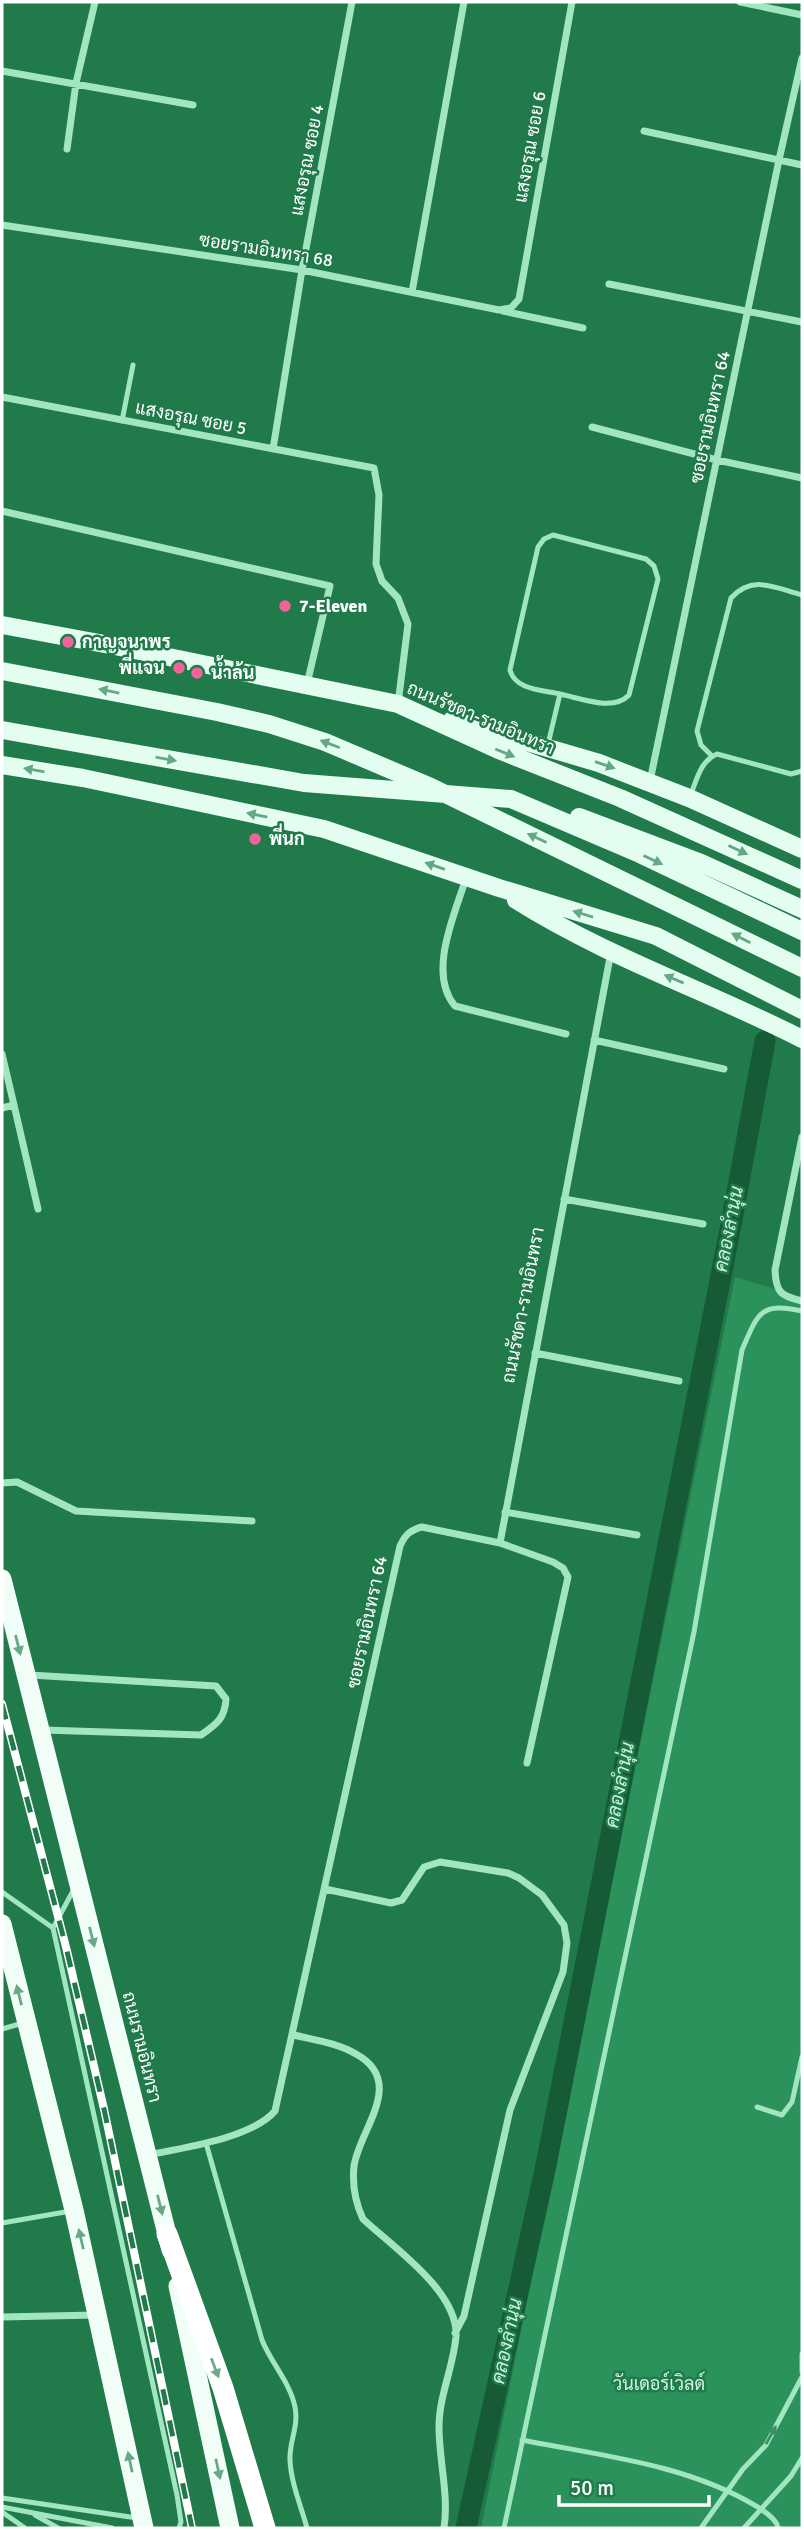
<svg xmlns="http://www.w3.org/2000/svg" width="804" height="2530" font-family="Signika,Sarabun,sans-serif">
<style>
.green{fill:#2a925a}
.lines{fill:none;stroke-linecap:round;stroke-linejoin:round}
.canal{stroke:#165a36;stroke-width:21}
.service{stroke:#a2e6c1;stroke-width:5}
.minor{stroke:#a2e6c1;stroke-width:7}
.primary{stroke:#e3fdf0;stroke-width:18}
.trunk{stroke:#f1fef8;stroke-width:19}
.motorway{stroke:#fff;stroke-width:21}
.rail-casing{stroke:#fff;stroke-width:8}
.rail{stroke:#207a4a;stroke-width:5;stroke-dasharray:16;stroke-linecap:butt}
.primary-bridge{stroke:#e3fdf0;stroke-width:18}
.oneway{fill:#64a884}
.oneway2{fill:#69a887}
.oneway3{fill:#6ea989}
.oneway4{fill:#3a9062}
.poi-dot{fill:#f3639a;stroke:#207a4a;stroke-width:2.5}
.labels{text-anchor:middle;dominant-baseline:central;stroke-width:5;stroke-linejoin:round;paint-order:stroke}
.street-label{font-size:18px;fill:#fff;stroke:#207a4a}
.poi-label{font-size:18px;font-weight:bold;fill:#fff;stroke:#207a4a;text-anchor:start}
.park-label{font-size:18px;fill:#cef6e0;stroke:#207a4a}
.water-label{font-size:19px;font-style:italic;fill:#cef5df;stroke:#207a4a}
</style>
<rect width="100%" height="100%" fill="#207a4a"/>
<path class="green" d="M735 1277 802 1297V2528H481Z"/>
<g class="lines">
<path class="canal" d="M466 2528 545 2170 731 1225 765 1041"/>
<path class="service" d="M122 421 133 365
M548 744 560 694C580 698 613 712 629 695L658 579 654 566 646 559 553 535 544 539 538 547 510 670C515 690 542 690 560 694
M712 756 701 745 697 731 731 598C753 574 775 588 802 595
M690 796C697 780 700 761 717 754L791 774 802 771
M74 1889 53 1928 177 2495 181 2522 179 2528
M2 1892 53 1928
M2 2029 23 2023
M757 2107 782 2115 792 2102 802 2057
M206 2143 262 2340C271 2363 290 2382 295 2407 299 2426 289 2442 290 2460 291 2483 301 2506 307 2528
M2 2223 71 2211
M802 2354V2372
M522 2440C602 2456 686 2464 756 2506 764 2511 777 2519 778 2528
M2 2498 137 2518
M2 2507 112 2528
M2 2512 25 2528
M35 2515 58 2528
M504 2528 694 1632 742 1350C758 1313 760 1302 802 1311
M701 2528 743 2469 766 2445 802 2377
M744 2528 791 2476 802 2458"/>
<path class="minor" d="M740 2 802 15
M2 71 193 105
M644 131 802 165
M67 149 76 83 95 2
M2 225 302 270 499 310 511 308 519 299 572 2
M609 284 802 322
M412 292 464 2
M503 311 583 328
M2 397 374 468 379 495 376 564 382 581 398 598 408 624 398 704
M592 427 717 460 802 478
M273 449 302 270 352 2
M2 511 330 586 307 684
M650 781 779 160 802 58
M466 878C455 914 427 973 455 1006L566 1034
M594 1040 724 1069
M2 1054 14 1105 2 1108
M14 1105 38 1209
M802 1137 775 1270C776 1293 781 1296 802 1301
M564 1199 703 1224
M535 1353 679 1381
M2 1483 17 1482 76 1511 252 1521
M505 1512 637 1535
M500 1543 611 952
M30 1675 216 1686 226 1699C225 1718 217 1724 201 1735L43 1730
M325 1889 391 1903 402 1900 424 1867 440 1862 508 1873 519 1878 542 1895 564 1925 567 1943 563 1972 510 2110 464 2316 455 2333
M294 2035C314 2040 338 2043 356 2054 407 2082 359 2130 354 2166 352 2185 355 2202 363 2219 394 2248 459 2292 456 2337 453 2368 439 2396 439 2427 439 2461 449 2494 444 2528
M148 2155C183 2148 252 2138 275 2111L400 1546C405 1535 410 1530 422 1527L500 1543 553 1562 563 1568 568 1577 527 1763
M2 2317 96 2315"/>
<path class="primary" d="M2 625 110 645 398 704 501 751 620 798 802 880
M452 720 599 763 689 798 802 849
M2 730 304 783 511 799 640 854 802 931
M2 765 83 778 324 829 499 888 656 936 802 1010
M579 817 701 863 802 909
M516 900C606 957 708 991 802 1039"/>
<path class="trunk" d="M2 1579 171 2250
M2 1924 74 2210 144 2528
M178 2286 230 2528"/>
<path class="motorway" d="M167 2234 223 2388 265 2528"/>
<g class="rail-casing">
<path id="rail" d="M2 1704 66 1947 104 2109 192 2528"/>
</g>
<use href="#rail" class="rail"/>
<path class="primary-bridge" d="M2 671 217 712 269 724 325 742 431 787 802 968"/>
</g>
<defs><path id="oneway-solid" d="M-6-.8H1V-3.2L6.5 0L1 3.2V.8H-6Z" transform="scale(1.75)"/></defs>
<g class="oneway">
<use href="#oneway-solid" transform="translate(109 691) rotate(-169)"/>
<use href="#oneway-solid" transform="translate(330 744) rotate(-159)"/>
<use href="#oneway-solid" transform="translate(505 753) rotate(22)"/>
<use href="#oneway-solid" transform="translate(166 759) rotate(10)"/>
<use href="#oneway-solid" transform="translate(605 765) rotate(19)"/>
<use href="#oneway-solid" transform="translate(34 770) rotate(-170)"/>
<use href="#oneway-solid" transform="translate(257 815) rotate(-168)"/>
<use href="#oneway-solid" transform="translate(537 838) rotate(-155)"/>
<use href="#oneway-solid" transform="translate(738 850) rotate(25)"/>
<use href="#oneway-solid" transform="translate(653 860) rotate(25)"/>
<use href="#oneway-solid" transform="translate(435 866) rotate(-161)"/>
<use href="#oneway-solid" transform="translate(583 914) rotate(-163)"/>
<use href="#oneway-solid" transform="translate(741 938) rotate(-153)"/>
<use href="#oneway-solid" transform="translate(674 979) rotate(-157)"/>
</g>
<g class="oneway2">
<use href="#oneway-solid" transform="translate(18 1645) rotate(76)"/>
<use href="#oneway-solid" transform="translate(92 1937) rotate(76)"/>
<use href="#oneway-solid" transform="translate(19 1995) rotate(-104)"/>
<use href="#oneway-solid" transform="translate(160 2205) rotate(76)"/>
<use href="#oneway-solid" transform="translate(81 2239) rotate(-103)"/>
<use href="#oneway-solid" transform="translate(130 2462) rotate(-102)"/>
<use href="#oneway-solid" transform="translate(218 2469) rotate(78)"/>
</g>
<use class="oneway3" href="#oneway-solid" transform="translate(215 2368) rotate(69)"/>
<use class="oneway4" href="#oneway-solid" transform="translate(771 2435) rotate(-61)"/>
<g class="poi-dot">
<circle cx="285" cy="606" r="7"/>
<circle cx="68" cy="642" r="7"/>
<circle cx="179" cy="668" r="7"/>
<circle cx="197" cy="673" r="7"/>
<circle cx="255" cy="839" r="7"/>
</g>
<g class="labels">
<g class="street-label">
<text transform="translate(530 147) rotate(-80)">แสงอรุณ ซอย 6</text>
<text transform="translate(307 160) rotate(-79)">แสงอรุณ ซอย 4</text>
<text transform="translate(266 250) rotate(9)">ซอยรามอินทรา 68</text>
<text transform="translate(710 417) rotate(-78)">ซอยรามอินทรา 64</text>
<text transform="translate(191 418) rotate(11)">แสงอรุณ ซอย 5</text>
<text transform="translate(481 718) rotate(23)">ถนนรัชดา-รามอินทรา</text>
<text transform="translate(523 1305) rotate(-79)">ถนนรัชดา-รามอินทรา</text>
<text transform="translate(367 1622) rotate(-78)">ซอยรามอินทรา 64</text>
<text transform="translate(142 2047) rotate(76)">ถนนรามอินทรา</text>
</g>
<g class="poi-label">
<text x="299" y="606">7-Eleven</text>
<text x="82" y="642">กาญจนาพร</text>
<text x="165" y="668" text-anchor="end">พี่แจน</text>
<text x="211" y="673">น้ำล้น</text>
<text x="269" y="839">พี่นก</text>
</g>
<g class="park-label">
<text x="659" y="2384">วันเดอร์เวิลด์</text>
</g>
<g class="water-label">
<text transform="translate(729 1229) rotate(-79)">คลองลำนุ่น</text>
<text transform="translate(620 1785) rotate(-79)">คลองลำนุ่น</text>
<text transform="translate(507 2341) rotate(-78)">คลองลำนุ่น</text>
</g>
</g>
<rect width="804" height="2530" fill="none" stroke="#ffffff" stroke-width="7"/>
<path d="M559 2495v10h150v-10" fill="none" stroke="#ffffff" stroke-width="3.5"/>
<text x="570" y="2495" font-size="21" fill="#ffffff" stroke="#207a4a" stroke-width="5" paint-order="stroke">50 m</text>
</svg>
